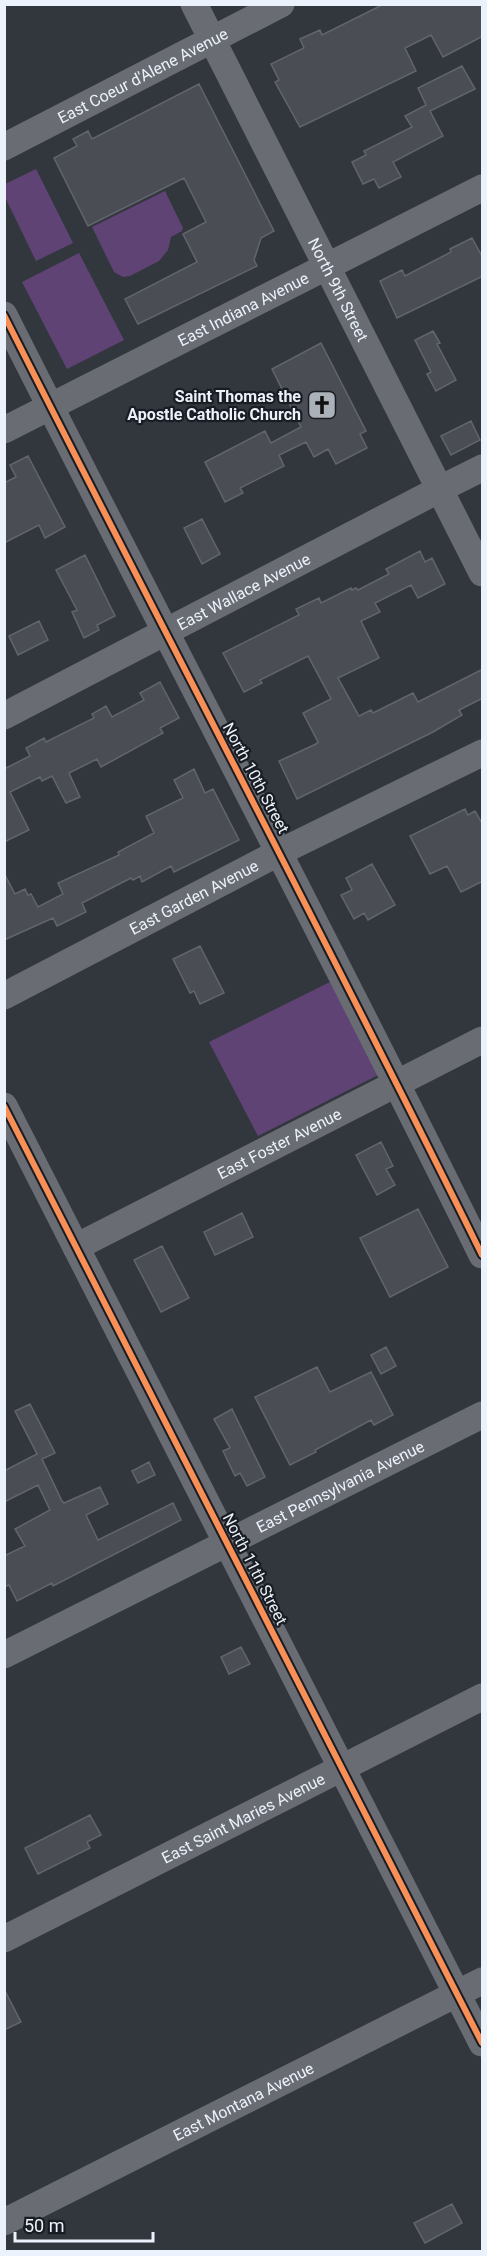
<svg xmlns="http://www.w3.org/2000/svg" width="487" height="2256" font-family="Roboto,sans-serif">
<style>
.green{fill:#5f4374}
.building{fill:#4a4e54;stroke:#62656c;stroke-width:1.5}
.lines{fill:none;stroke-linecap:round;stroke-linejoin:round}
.minor{stroke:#696d73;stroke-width:27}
.cycleway-casing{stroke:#191d23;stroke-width:10}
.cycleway{stroke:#f78f57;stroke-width:6}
.labels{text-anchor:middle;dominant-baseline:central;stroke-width:4.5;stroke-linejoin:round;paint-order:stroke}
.street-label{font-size:16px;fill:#ebf2fb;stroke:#191d23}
.poi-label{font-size:16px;font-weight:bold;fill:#ebf2fb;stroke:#191d23;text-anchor:end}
</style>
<rect width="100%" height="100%" fill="#32373e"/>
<path class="green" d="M36 169 73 243 36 261 5 197V184Z
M165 191 183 228 182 231 171 237 168 250 159 261 130 276 123 277 114 272 92 227Z
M79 253 124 340 67 369 22 282Z
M332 981 378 1075 258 1136 209 1042Z"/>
<path class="building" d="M384 4H483V36L443 57 431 35 405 48 416 71 300 127 275 82 279 80 271 64 304 48 300 39 320 30 322 35Z
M462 66 475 89 430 111 443 136 393 162 401 177 379 188 374 179 363 184 352 162 366 155 364 151 412 127 405 116 426 105 418 88Z
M199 84 274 231 261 238 254 260 257 266 138 324 125 299 197 262 183 234 206 222 184 178 88 226 54 158 77 146 73 139 88 131 92 139Z
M472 238 483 258V276L397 318 380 281 402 270 405 276 451 252 450 249Z
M433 331 440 343 437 344 456 380 436 391 427 374 431 372 415 340Z
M321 343 366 431 360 434 367 448 336 464 328 449 314 457 306 442 279 455 284 466 240 488 243 493 225 502 205 462 265 431 271 443 301 427 272 369Z
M471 421 480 440 451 455 441 436Z
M28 456 65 527 45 538 39 525 4 543V483L16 477 10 465Z
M202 519 220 554 202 564 184 528Z
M420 551 425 562 432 558 445 584 418 598 411 585 375 603 380 612 361 621 379 658 338 678 359 716 371 710 373 713 413 693 418 702 483 669V698L459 710 462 715 433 732 297 799 279 761 316 744 318 742 303 713 331 699 308 656 260 680 262 683 244 692 223 653 299 615 296 609 319 598 321 603 351 588 352 590 356 588 358 590 389 574 386 569Z
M85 555 115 616 97 625 99 630 84 638 72 612 77 610 56 570Z
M39 621 48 640 18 655 9 636Z
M160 682 179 718 160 728 163 733 101 767 97 759 69 773 80 797 66 803 52 776 42 781 40 777 10 792 29 830 4 842V769L30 756 26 748 44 738 46 742 94 718 92 714 106 706 112 717 144 700 140 693Z
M194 769 205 793 213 789 239 840 174 872 171 866 142 882 140 876 133 880 131 878 82 903 86 912 57 926 53 918 4 940V873L15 894 25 889 28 895 31 894 38 907 63 894 58 883 119 855 118 852 154 833 146 816 183 798 174 780Z
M465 809 468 815 475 811 483 825V881L461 892 447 866 430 874 410 836Z
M372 864 395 905 368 920 364 913 354 919 341 895 352 890 346 878Z
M200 946 224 993 200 1004 194 991 190 993 173 959Z
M381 1142 393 1166 386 1169 395 1185 377 1195 356 1155Z
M418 1209 448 1267 390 1297 360 1238Z
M242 1213 253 1237 215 1255 204 1232Z
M162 1246 189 1298 161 1312 134 1260Z
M386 1347 396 1366 381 1374 371 1355Z
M317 1367 330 1392 371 1372 393 1415 374 1425 371 1420 315 1450 316 1452 290 1465 255 1397Z
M30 1404 55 1453 42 1459 62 1501 64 1503 100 1487 108 1504 86 1515 98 1540 173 1503 181 1520 53 1586 52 1583 17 1601 9 1585 4 1587V1556L25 1546 15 1529 50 1510 38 1485 4 1502V1471L37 1454 15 1411Z
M232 1409 265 1477 247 1486 240 1473 235 1476 223 1451 230 1448 214 1419Z
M149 1462 155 1475 138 1483 132 1471Z
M241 1647 250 1664 229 1674 221 1657Z
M90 1815 101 1835 87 1842 90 1848 38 1874 25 1848Z
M4 1989 21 2022 4 2030Z
M452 2204 462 2223 425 2243 414 2223Z"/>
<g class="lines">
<g class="minor">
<path id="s1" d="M194 4 482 573"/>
<path id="s2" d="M4 147 281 4"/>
<path d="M4 315C162 629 327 940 482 1255"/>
<path id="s3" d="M4 430 482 188"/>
<path id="s4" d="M4 716 440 489 482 468"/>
<path id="s5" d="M4 996 280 852 482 753"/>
<path d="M4 1106 482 2043"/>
<path id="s6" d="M76 1247 482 1040"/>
<path id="s7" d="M4 1655 482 1415"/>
<path id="s8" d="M4 1939 482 1697"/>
<path id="s9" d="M4 2222 482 1981"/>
</g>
<g class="cycleway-casing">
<path id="cycleway" d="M4 315C162 629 327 940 482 1255
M4 1106 482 2043"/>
</g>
<use href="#cycleway" class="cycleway"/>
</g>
<defs>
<g id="church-square" transform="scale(1.5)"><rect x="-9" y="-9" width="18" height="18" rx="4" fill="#aab1b9" stroke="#191d23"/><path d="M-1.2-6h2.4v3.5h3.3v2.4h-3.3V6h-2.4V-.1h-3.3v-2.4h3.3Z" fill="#111"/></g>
</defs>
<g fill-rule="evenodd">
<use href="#church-square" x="322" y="405"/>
</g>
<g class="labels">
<g class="street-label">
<text stroke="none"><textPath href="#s2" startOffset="156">East Coeur d'Alene Avenue</textPath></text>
<text stroke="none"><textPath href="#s1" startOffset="320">North 9th Street</textPath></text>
<text stroke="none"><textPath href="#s3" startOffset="268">East Indiana Avenue</textPath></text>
<text stroke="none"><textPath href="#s4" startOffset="270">East Wallace Avenue</textPath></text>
<text transform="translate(256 778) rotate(62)">North 10th Street</text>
<text stroke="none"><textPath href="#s5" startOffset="214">East Garden Avenue</textPath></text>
<text stroke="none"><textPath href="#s6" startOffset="228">East Foster Avenue</textPath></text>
<text stroke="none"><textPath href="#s7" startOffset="376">East Pennsylvania Avenue</textPath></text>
<text transform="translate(255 1569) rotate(63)">North 11th Street</text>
<text stroke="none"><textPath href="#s8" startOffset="268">East Saint Maries Avenue</textPath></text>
<text stroke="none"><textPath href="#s9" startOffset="268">East Montana Avenue</textPath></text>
</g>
<g class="poi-label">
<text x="301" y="396">Saint Thomas the<tspan x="301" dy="18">Apostle Catholic Church</tspan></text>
</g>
</g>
<rect width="487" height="2256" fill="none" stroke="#ebf2fb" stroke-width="12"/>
<path d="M15 2232v9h138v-9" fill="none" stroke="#ebf2fb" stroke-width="3"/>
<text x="24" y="2232" font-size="18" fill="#ebf2fb" stroke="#191d23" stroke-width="4.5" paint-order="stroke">50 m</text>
</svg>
